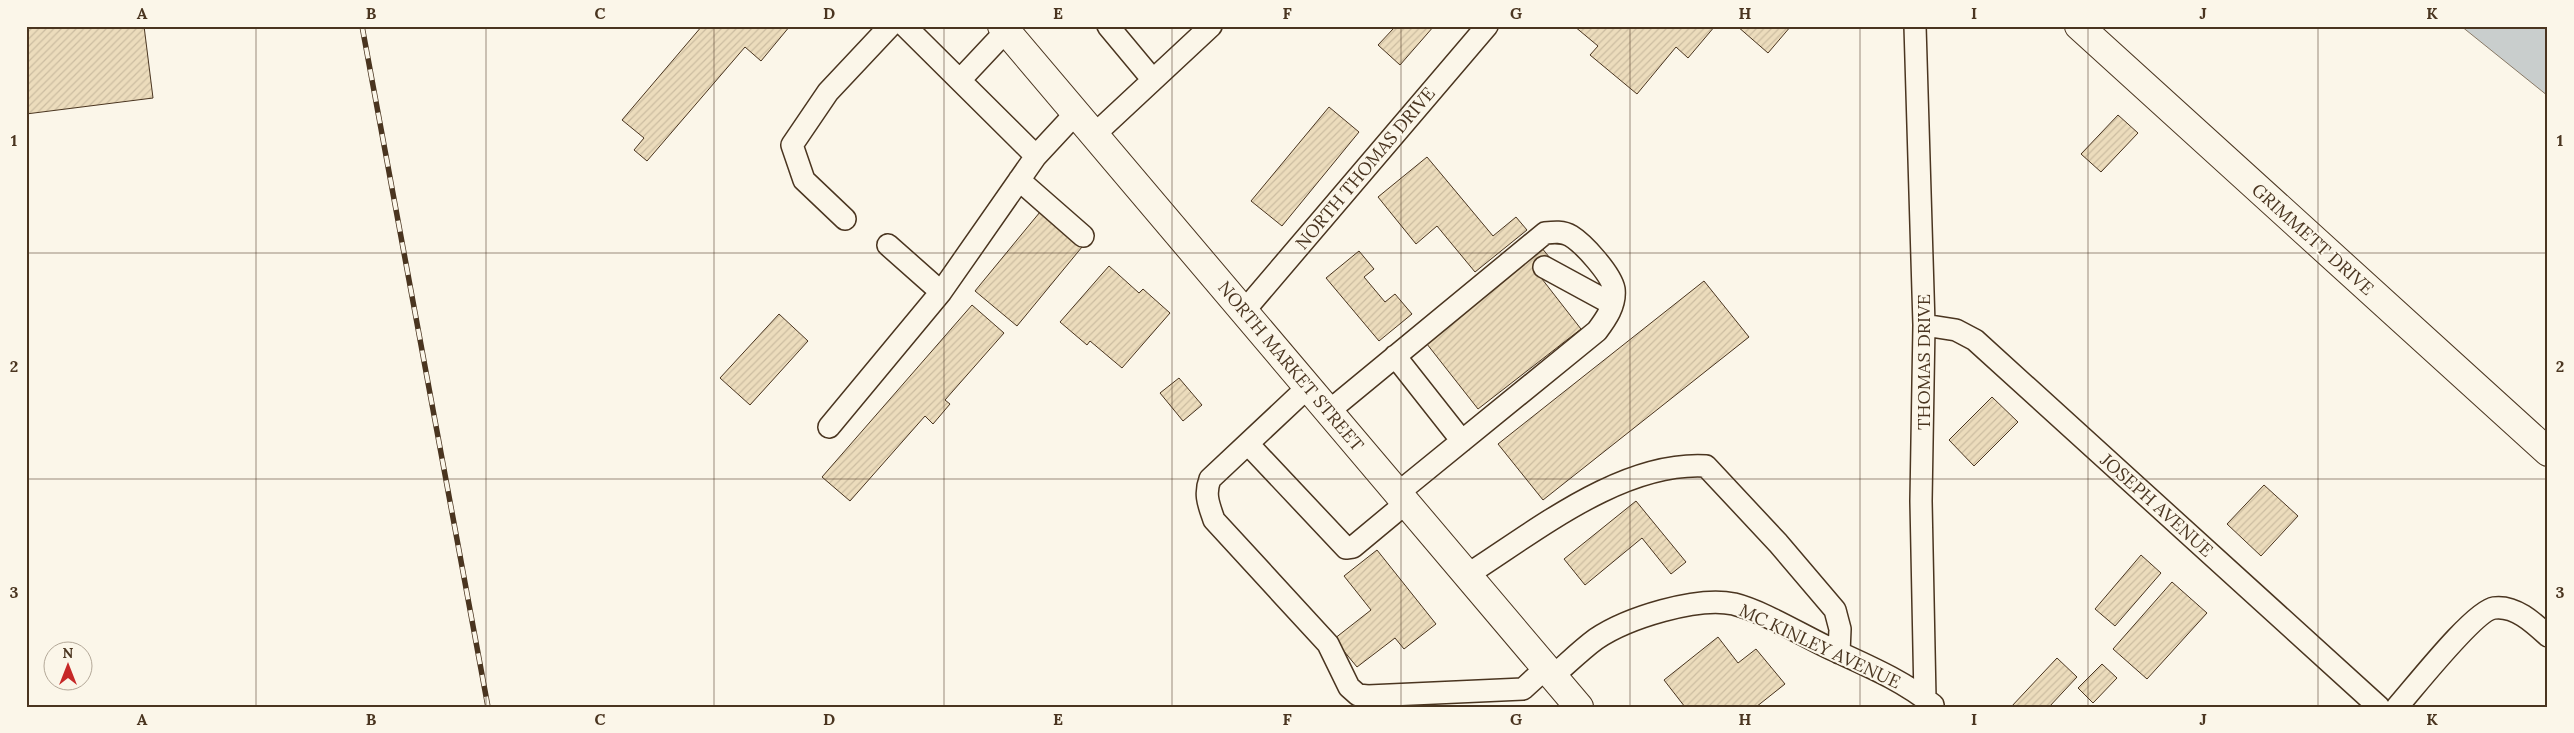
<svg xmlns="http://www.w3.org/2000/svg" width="2574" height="733" font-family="Lora,serif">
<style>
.water{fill:#c9cecd;stroke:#887966}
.building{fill:url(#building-hatch);stroke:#4a3520}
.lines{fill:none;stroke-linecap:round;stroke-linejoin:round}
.minor-casing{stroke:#4a3520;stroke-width:24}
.major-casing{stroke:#4a3520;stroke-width:30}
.minor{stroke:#fbf6e9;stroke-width:21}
.major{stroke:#fbf6e9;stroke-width:28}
.rail-casing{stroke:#4a3520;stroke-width:5.5}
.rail{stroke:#fbf6e9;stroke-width:4;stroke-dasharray:11;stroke-linecap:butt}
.grid{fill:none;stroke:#4a3520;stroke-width:1;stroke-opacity:0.55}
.labels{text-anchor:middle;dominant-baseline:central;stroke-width:4;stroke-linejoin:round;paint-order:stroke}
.street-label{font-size:18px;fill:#4a3520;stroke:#fbf6e9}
.neatline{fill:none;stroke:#4a3520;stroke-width:2}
.grid-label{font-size:16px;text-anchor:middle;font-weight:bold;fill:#4a3520}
</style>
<defs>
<pattern id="building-hatch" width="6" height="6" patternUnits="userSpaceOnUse" patternTransform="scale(1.25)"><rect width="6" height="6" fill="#ecdcbc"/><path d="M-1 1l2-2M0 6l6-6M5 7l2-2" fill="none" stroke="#ccbda1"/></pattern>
</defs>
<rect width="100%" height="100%" fill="#fbf6e9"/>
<path class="water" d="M2461 26H2548V96Z"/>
<path class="building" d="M26 26H144L153 98 26 114Z
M702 26H790L761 61 745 47 647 161 634 150 644 138 622 120Z
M1390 26H1434L1400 65 1378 45 1393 29Z
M1574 26H1715L1688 58 1676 47 1637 94 1590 55 1598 46Z
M1737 26H1791L1768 53Z
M1329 107 1359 132 1282 226 1251 201Z
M2118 115 2138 133 2101 172 2081 154Z
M1427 157 1493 236 1516 217 1527 230 1475 272 1437 226 1416 244 1378 197Z
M1040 212 1082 247 1017 326 975 291Z
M1541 247 1550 258 1535 270 1581 329 1478 409 1423 339Z
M1359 251 1374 269 1364 277 1385 302 1395 294 1412 314 1379 341 1326 278Z
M1109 266 1139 293 1143 289 1170 313 1122 368 1090 341 1087 345 1060 322Z
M1704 281 1749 337 1543 500 1498 444Z
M972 305 1004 333 945 400 950 404 933 424 925 416 850 501 822 477Z
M779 314 808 341 750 405 720 378Z
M1179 378 1202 405 1183 421 1160 393Z
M1992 397 2018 422 1974 466 1949 440Z
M2264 485 2298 516 2261 556 2227 524Z
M1636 501 1686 562 1671 574 1642 538 1585 585 1564 559Z
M1377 550 1436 624 1404 649 1395 638 1357 667 1334 639 1371 610 1344 576Z
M2141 555 2161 573 2115 626 2095 609Z
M2172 582 2207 613 2147 679 2113 649Z
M1718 637 1738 663 1756 649 1785 684 1756 707H1685L1664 680Z
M2057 658 2077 677 2049 707H2011Z
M2102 664 2117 678 2093 703 2078 688Z"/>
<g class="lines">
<g class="minor-casing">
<path id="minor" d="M1108 26 1153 80
M1915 26 1924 325 1921 501 1925 698
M960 80 1006 31
M1094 135 1211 26
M1036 156 1076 113
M1019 180 1083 236
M845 219 804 180 792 145 828 92 890 26
M888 245 941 292
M1544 267 1612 304
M1244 311 1487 26
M1924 325 1956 330 1975 340 2379 707
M1395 356 1462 441
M1308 387 1210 479C1204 495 1209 505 1214 520L1328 644 1349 687 1358 695 1368 696 1523 689 1546 668
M1329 411 1545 233C1554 232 1563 231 1571 236 1584 244 1611 274 1614 289 1616 305 1606 319 1597 331L1398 493
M829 427 941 292 1036 156 905 26
M1248 444 1346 548 1353 547 1406 503
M1467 575C1536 531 1622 461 1706 466L1778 543 1835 610 1840 629 1839 653
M1553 676C1567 664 1581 650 1596 639 1627 618 1697 596 1734 604 1762 611 1800 634 1827 647 1863 664 1901 679 1933 705
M2397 707C2414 688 2474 611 2494 608 2515 605 2534 623 2548 636"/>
</g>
<g class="major-casing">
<path id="major" d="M1002 26 1579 707
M2079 26 2548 452"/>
</g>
<use href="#minor" class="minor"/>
<use href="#major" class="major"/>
<g class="rail-casing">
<path id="rail" d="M362 26 488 707"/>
</g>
<use href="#rail" class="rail"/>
</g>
<path class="grid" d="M256 26V707M486 26V707M714 26V707M944 26V707M1172 26V707M1401 26V707M1630 26V707M1860 26V707M2088 26V707M2318 26V707M26 253H2548M26 479H2548"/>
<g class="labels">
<g class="street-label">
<text transform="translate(1365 168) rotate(-50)">NORTH THOMAS DRIVE</text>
<text transform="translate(2313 239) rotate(42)">GRIMMETT DRIVE</text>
<text transform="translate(1923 362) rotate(-90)">THOMAS DRIVE</text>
<text transform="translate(1291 366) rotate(50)">NORTH MARKET STREET</text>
<text transform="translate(2157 505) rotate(42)">JOSEPH AVENUE</text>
<text transform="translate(1820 646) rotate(25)">MC KINLEY AVENUE</text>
</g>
</g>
<rect width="2574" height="733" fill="none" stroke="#fbf6e9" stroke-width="55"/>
<g transform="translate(68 666)"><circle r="24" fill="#fbf6e9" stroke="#b4a999"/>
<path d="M0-4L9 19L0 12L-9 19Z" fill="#c62828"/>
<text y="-8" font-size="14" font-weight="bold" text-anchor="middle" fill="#4a3520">N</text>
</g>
<rect x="28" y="28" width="2518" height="678" class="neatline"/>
<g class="grid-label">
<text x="142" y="19">A</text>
<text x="371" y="19">B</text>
<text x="600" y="19">C</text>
<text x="829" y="19">D</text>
<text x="1058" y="19">E</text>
<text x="1287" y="19">F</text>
<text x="1516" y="19">G</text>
<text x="1745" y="19">H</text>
<text x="1974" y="19">I</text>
<text x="2203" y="19">J</text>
<text x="2432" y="19">K</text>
<text x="14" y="146">1</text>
<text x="2560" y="146">1</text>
<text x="14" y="372">2</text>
<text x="2560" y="372">2</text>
<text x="14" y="598">3</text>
<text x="2560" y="598">3</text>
<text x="142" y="725">A</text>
<text x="371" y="725">B</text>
<text x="600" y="725">C</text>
<text x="829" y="725">D</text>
<text x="1058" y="725">E</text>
<text x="1287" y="725">F</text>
<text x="1516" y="725">G</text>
<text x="1745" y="725">H</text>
<text x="1974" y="725">I</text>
<text x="2203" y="725">J</text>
<text x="2432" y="725">K</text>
</g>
</svg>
